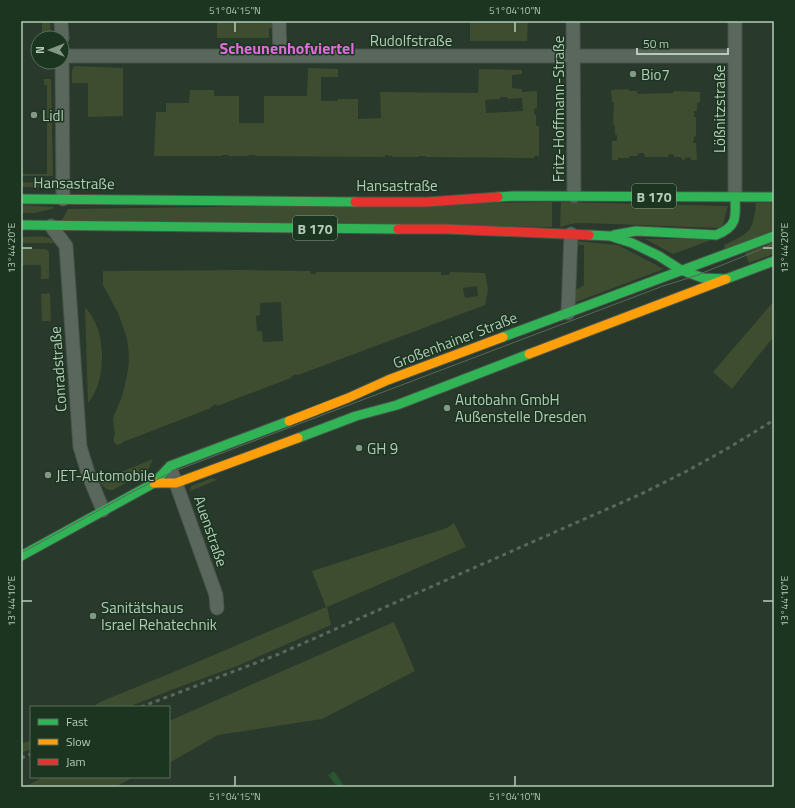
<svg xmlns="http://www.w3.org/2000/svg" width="795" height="808" font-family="'Titillium Web',sans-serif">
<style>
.green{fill:#3e4d2f;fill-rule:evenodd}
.water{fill:#285631}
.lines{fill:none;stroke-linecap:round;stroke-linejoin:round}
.street-casing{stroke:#47544a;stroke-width:15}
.fast-casing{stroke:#47544a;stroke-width:11}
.slow-casing{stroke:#47544a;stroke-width:11}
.jam-casing{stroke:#47544a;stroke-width:11}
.street{stroke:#59675c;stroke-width:13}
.fast{stroke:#30b455;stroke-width:9}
.slow{stroke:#ff9f0a;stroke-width:9}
.jam{stroke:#e5322d;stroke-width:9}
.tram{stroke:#5a675c;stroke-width:1}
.rail{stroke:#5a675c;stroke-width:3;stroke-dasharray:4 4;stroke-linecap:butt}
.ticks{fill:none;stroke:#b3cbb8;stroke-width:1.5}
.poi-dot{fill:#839887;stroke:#1b3520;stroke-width:1.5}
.labels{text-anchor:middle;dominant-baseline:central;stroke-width:3;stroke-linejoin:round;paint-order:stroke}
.shield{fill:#1b3520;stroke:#859e8a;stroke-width:1}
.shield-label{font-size:14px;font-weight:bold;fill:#b3cbb8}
.street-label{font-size:15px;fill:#b3cbb8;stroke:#1b3520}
.poi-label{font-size:15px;fill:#b3cbb8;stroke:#1b3520;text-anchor:start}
.neighbourhood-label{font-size:16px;font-weight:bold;fill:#e16adc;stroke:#1b3520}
.neatline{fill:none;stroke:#b3cbb8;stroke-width:1.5}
.ticks-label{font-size:10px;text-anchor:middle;fill:#b3cbb8}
</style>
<rect width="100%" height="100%" fill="#29392c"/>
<path class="green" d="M42 21H50L51 38H42Z
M217 21H275V24L269 29V38H217Z
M470 21H528L527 41H470Z
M74 66 123 68V116L88 117V83H72V70Z
M308 68 338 69V77H321V101H337L338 99H358V119L381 118 380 92 478 93 479 69 522 70V74L512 75V88L522 89V92L537 91V108L534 109V114L536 115V126H539V156H534V158L426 157V156H419L418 157H392V156L385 155V157L256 156 255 155H249L248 156H229V155H222V156H154L156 112H166V103H189L190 90H214V96H239V123H264V96H307ZM500 97H507L508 99 522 98 523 111 486 113 485 100 500 99Z
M44 79H51L53 176H21V174H47V85H44Z
M629 89V91H637L638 94 673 93 674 91 700 92V102L697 103V111H694V117H696V136L694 137 693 143H696L697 160H691V158L686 157 685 160 681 159V157H674L673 154H669L668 157H645L644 153H639L637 156H630L629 158H618V160H612V141H617V135H615V125H613L614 102H612L611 90Z
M21 182 49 183V187H21Z
M552 202V227L62 220 68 209Z
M561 202 728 206 722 228 585 223H576L560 227Z
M756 203H774V230L725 249 724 245C749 233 753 233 756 203Z
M21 205 54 207 52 209 34 213H21Z
M21 237C29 237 45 235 51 239 54 240 54 241 56 243H21Z
M645 239H714L673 254Z
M576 241 618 245 664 269 576 302 575 290 584 285V245H576Z
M774 241V254L749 263 745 253Z
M21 249H46L49 252V279H41V265H21Z
M243 270 310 271 311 274H316V272H441V275H449L450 272 485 273 488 290 485 305 298 375 296 374 292 376 291 378 217 406 216 404 211 407V408L123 442V443L117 445 114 443V436L115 435 113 420 114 415 122 397 128 371 129 358 128 345 126 335 118 313 103 285V271ZM477 286 478 296 465 298 463 288ZM281 302 283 341 263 342 262 331H257L256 316 260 315V303Z
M50 293 51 321H42L41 294Z
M774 301V336L732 389 713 372Z
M85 307C88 311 92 315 94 320 106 343 105 383 88 403Z
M153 459 148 470 113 490C106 491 103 486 99 481Z
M212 478 217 480 190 491 191 486Z
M454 523 466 547 327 607 331 625 237 666 179 687 128 707H93L100 702 188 666 326 607 312 571 447 528Z
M394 622 415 671 322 719 218 735 169 763V721Z
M31 740V749L21 753V744Z
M44 777H134L115 787H24Z"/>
<path class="water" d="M334 771 344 786 337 787 328 775Z"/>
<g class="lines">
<g class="street-casing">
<path id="street" d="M61 21 62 38
M279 21 280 56
M573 21 574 196
M62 56H735
M62 56 63 199
M735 197V21
M51 226 66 246 80 447 90 479 103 510
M568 313 571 234
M173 475 216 595 217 608"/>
</g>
<g class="fast-casing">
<path id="fast" d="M498 197 514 196 774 197
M21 199 355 202
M21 225 398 229
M589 235 610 236 632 243 659 256 681 270 703 278 726 279 774 261
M614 235 636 231 716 235C737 227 736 218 735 197
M503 337 774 236
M298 438 356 416 397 405 529 354
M21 556 154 483 170 466 289 421"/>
</g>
<g class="slow-casing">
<path id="slow" d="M529 354 726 279
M289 421 348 398 388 380 503 337
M154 483H176L298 438"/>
</g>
<g class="jam-casing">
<path id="jam" d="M355 202H427L498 197
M398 229H446L589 235"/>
</g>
<use href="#street" class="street"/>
<use href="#fast" class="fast"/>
<use href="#slow" class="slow"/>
<use href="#jam" class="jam"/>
<path class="tram" d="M21 553 134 491 172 472 663 286 695 276 774 244"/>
<path class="rail" d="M141 707 279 654 641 494 687 471 730 447 774 420
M21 758 31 754"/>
</g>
<path class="ticks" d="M235 22V32M515 22V32M22 248H32M763 248H773M22 601H32M763 601H773M235 776V786M515 776V786"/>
<g class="poi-dot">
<circle cx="633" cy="74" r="4"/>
<circle cx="34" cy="115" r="4"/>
<circle cx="447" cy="408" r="4"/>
<circle cx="359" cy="448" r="4"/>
<circle cx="48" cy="475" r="4"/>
<circle cx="93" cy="616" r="4"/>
</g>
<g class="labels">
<g class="shield">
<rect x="632" y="184" width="44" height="24" rx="3"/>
<rect x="293" y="216" width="44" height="24" rx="3"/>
</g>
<g class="shield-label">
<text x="654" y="196">B 170</text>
<text x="315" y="228">B 170</text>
</g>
<g class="street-label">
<text x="411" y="40">Rudolfstraße</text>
<text transform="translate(558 109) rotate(-90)">Fritz-Hoffmann-Straße</text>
<text transform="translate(719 109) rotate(-90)">Lößnitzstraße</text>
<text transform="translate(74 183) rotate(1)">Hansastraße</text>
<text x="397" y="185">Hansastraße</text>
<text transform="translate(455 340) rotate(-21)">Großenhainer Straße</text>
<text transform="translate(58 369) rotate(-94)">Conradstraße</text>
<text transform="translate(211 531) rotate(71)">Auenstraße</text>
</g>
<g class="poi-label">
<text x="641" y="74">Bio7</text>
<text x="42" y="115">Lidl</text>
<text x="455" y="399">Autobahn GmbH<tspan x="455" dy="17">Außenstelle Dresden</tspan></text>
<text x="367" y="448">GH 9</text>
<text x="56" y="475">JET-Automobile</text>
<text x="101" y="607">Sanitätshaus<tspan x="101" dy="17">Israel Rehatechnik</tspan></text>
</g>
<g class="neighbourhood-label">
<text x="287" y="48">Scheunenhofviertel</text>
</g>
</g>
<rect width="795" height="808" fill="none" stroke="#1b3520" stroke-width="44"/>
<rect x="30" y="706" width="140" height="72" fill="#1b3520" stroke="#58715d"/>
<rect x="38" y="719" width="20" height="6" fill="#30b455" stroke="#58715d"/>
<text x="66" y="726" font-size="12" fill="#b3cbb8">Fast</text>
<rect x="38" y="739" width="20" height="6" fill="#ff9f0a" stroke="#58715d"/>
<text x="66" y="746" font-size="12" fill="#b3cbb8">Slow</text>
<rect x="38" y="759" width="20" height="6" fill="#e5322d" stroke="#58715d"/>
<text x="66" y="766" font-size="12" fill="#b3cbb8">Jam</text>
<g transform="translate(50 50) rotate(270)"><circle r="19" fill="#1b3520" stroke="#58715d"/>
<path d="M0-3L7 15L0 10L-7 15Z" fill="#839887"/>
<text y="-6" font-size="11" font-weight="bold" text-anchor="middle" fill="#b3cbb8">N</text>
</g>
<path d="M637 48v6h91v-6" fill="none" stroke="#b3cbb8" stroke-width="2"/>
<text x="643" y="48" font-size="12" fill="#b3cbb8" stroke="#1b3520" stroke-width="3" paint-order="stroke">50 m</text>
<rect x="22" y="22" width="751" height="764" class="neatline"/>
<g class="ticks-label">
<text x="235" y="14">51°04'15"N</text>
<text x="515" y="14">51°04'10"N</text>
<text transform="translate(784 248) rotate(-90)" y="4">13°44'20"E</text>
<text transform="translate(11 248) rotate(-90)" y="4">13°44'20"E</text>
<text transform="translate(784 601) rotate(-90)" y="4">13°44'10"E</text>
<text transform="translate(11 601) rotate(-90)" y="4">13°44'10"E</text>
<text x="235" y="800">51°04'15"N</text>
<text x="515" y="800">51°04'10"N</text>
</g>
</svg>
